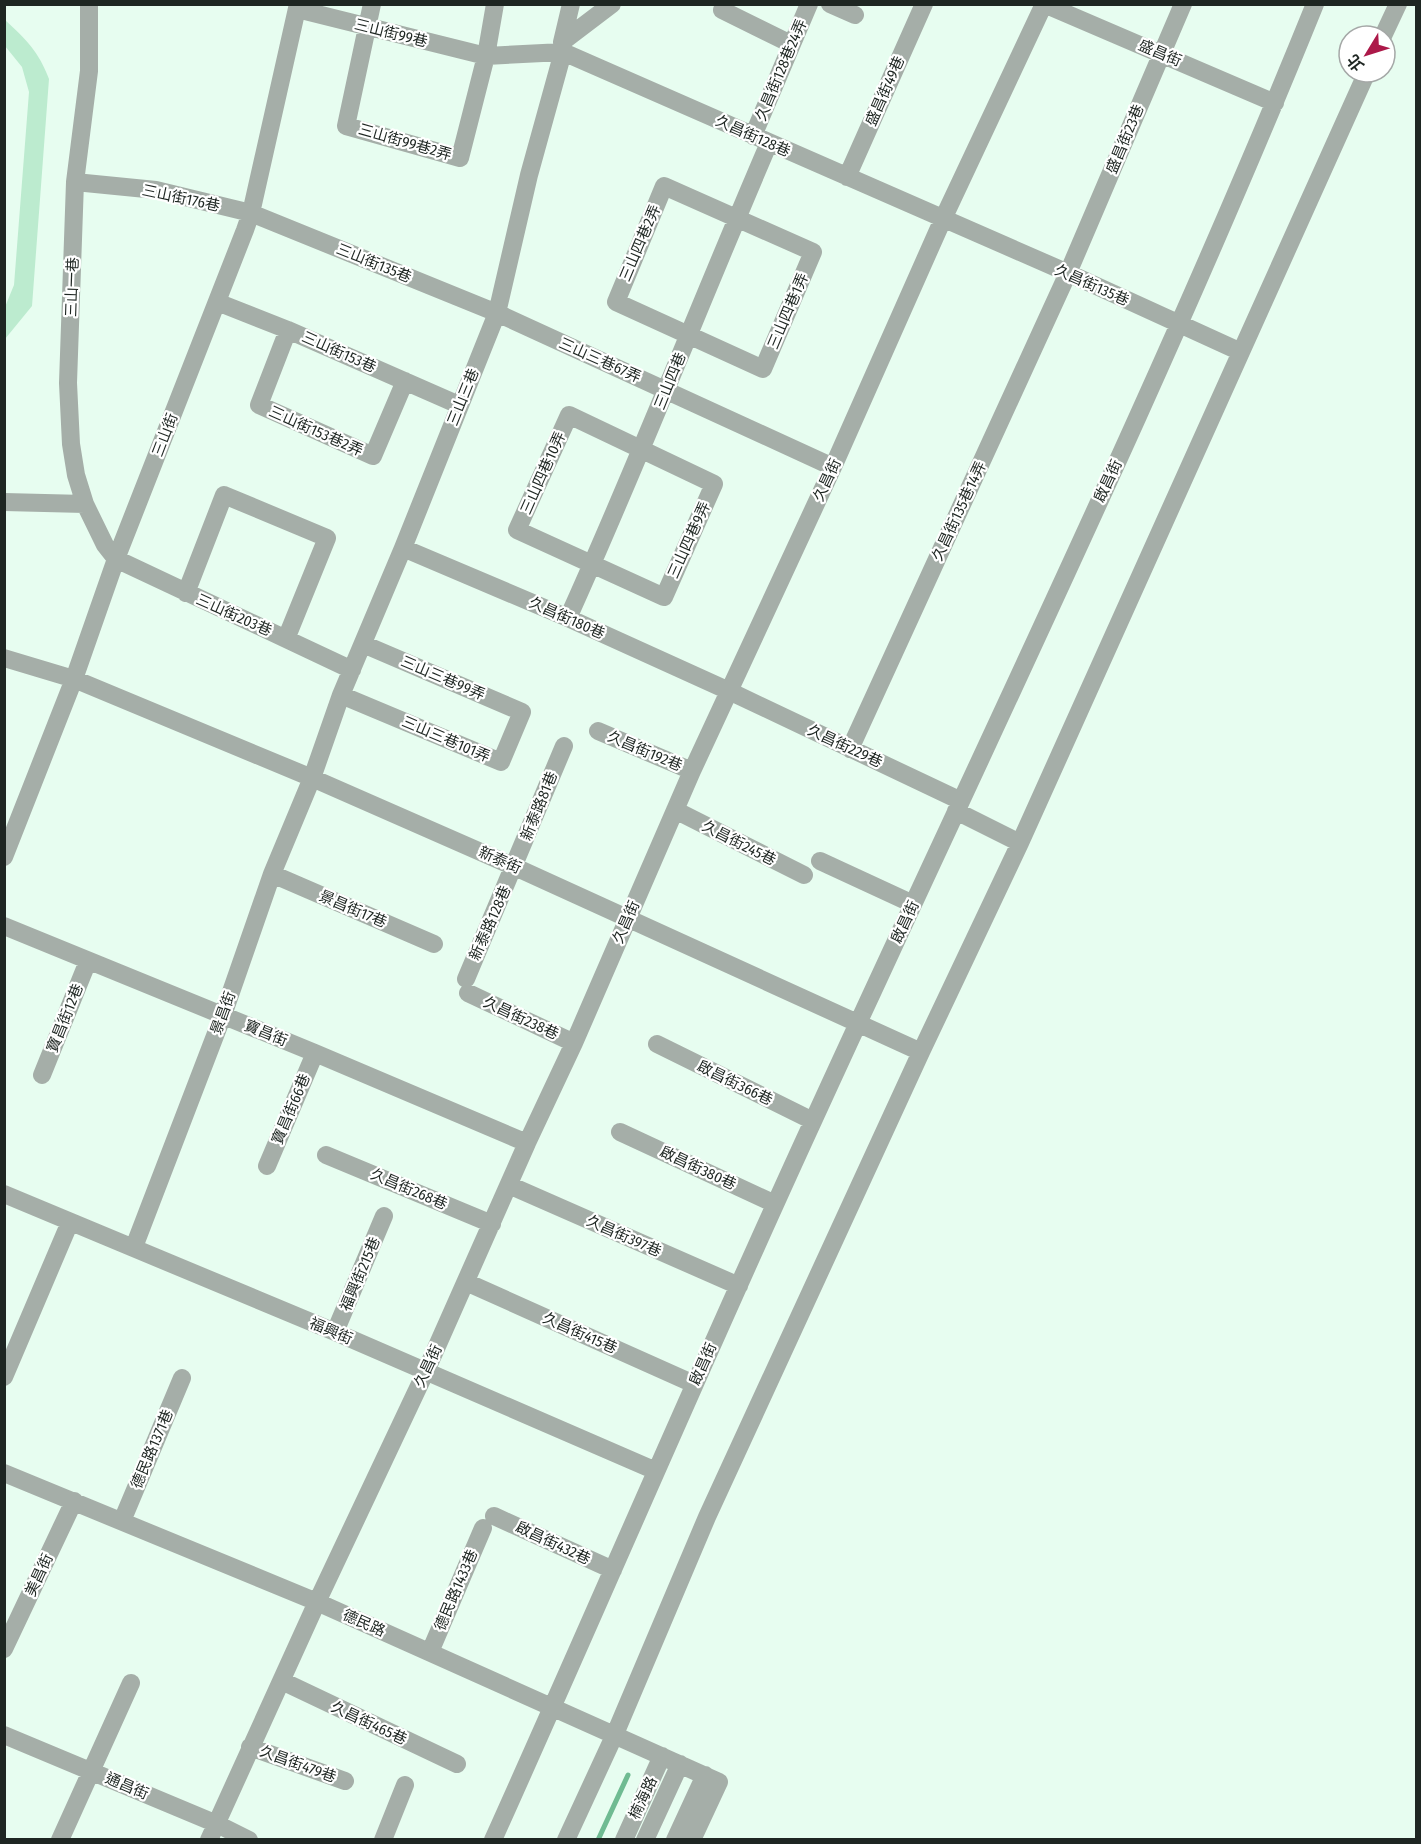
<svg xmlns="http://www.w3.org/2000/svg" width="1421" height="1844" font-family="'Fira Sans Condensed','Noto Sans TC',sans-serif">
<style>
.green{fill:#bcebcf}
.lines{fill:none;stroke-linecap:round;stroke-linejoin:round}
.stream{stroke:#6fbb92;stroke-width:5}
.minor{stroke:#a5aea8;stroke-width:18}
.labels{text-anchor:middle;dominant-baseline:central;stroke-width:4.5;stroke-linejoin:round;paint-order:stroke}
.street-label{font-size:15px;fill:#1e2622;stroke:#fff}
</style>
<rect width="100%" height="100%" fill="#e7fdf0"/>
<path class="green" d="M5 20C26 39 39 52 49 79L32 306 5 339V307L14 285 29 92 22 67 5 46Z"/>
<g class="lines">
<path class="stream" d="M598 1840 628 1775"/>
<path class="minor" d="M89 4V71L75 182 68 383 71 444 76 475 85 504 105 545 116 559 352 670
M372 4 346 126 460 158 486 56 495 4
M830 4 855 15
M297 9 486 56 563 52 1068 273 1241 352
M722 10 791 44
M1383 36 1398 4
M562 42 612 4
M753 136 809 4
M847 177 924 4
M75 182 156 190 251 213 497 313 833 467
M664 186 813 252 763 369 616 302Z
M217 302 288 330 459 405
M288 330 259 405 373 456 405 381
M569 415 714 484 664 597 517 530Z
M4 502 85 504
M403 548 568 618 729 691 961 801
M186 593 224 495 327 538 286 639
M568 618C639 461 701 301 769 143
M4 658 74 679 312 778 515 867 921 1052
M341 695 501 762 522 712 363 644
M598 731 692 771
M850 749 1068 273 1183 4
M675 810 804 875
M956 811 1020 843
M4 857 74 679 116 559 245 230 251 213 298 4
M820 861 913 904
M272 874 434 944
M4 926 315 1053 527 1143
M466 979 564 746
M468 993 574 1043
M657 1044 813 1121
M42 1075 88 961
M620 1132 775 1204
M326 1155 492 1224
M267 1166 315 1053
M509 1185 739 1286
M4 1194 335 1332 656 1471
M134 1247 223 1015 272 874 312 778 341 695 403 548 497 313 529 175 563 52 562 42 571 4
M466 1282 694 1384
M335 1332 384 1216
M4 1377 70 1222
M4 1473 317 1602 719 1782 692 1840
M494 1516 613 1570
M122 1521 182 1378
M4 1649 74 1501
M430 1652 483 1528
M282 1681 457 1764
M4 1735 217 1824 249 1840
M250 1747 345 1781
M60 1840 131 1683
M209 1840 317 1602 426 1371 527 1143 574 1043 692 771 833 467 943 219 1044 4 1275 103
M383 1840 405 1785
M493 1840C601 1600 704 1358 814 1119 983 749 1162 382 1315 4
M566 1840 615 1734 707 1517 921 1052 1020 843 1367 72
M624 1840 662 1756
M645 1840 680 1764
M675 1840 705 1775"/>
</g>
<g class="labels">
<g class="street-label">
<text transform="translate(391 33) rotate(14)">三山街99巷</text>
<text transform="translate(1160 53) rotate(23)">盛昌街</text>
<text transform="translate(781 70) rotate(-67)">久昌街128巷24弄</text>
<text transform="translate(885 91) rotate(-66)">盛昌街49巷</text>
<text transform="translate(753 136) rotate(24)">久昌街128巷</text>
<text transform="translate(1125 139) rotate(-67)">盛昌街23巷</text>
<text transform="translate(405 142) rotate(16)">三山街99巷2弄</text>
<text transform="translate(181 198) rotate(12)">三山街176巷</text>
<text transform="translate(640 243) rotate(-67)">三山四巷2弄</text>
<text transform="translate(374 263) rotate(22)">三山街135巷</text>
<text transform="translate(1092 285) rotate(24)">久昌街135巷</text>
<text transform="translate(72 287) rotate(-88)">三山一巷</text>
<text transform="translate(788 311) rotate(-67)">三山四巷1弄</text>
<text transform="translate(339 352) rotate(24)">三山街153巷</text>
<text transform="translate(600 360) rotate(24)">三山三巷67弄</text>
<text transform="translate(670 381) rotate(-68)">三山四巷</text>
<text transform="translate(463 397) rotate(-68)">三山三巷</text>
<text transform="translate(316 431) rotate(24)">三山街153巷2弄</text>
<text transform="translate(165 435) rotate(-69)">三山街</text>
<text transform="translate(543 473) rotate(-66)">三山四巷10弄</text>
<text transform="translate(827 480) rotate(-65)">久昌街</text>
<text transform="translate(1108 481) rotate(-65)">啟昌街</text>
<text transform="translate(959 511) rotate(-65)">久昌街135巷14弄</text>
<text transform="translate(689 540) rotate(-66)">三山四巷9弄</text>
<text transform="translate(234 615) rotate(24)">三山街203巷</text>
<text transform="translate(567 618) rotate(24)">久昌街180巷</text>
<text transform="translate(443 678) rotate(23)">三山三巷99弄</text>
<text transform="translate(446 739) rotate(23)">三山三巷101弄</text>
<text transform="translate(845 746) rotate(25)">久昌街229巷</text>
<text transform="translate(645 751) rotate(23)">久昌街192巷</text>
<text transform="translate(539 806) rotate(-68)">新泰路81巷</text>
<text transform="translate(739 843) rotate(27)">久昌街245巷</text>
<text transform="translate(500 860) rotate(24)">新泰街</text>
<text transform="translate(353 909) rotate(23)">景昌街17巷</text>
<text transform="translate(626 922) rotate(-66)">久昌街</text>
<text transform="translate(905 922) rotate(-65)">啟昌街</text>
<text transform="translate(490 923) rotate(-66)">新泰路128巷</text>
<text transform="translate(223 1013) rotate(-70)">景昌街</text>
<text transform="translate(65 1018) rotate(-68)">寶昌街12巷</text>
<text transform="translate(521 1018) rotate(25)">久昌街238巷</text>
<text transform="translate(266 1033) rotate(22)">寶昌街</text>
<text transform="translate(735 1083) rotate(26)">啟昌街366巷</text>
<text transform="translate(291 1109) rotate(-67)">寶昌街66巷</text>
<text transform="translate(698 1168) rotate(25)">啟昌街380巷</text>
<text transform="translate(409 1189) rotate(23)">久昌街268巷</text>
<text transform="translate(624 1236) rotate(24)">久昌街397巷</text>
<text transform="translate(360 1274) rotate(-67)">福興街215巷</text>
<text transform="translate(331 1331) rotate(23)">福興街</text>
<text transform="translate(580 1333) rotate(24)">久昌街415巷</text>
<text transform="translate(703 1364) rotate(-66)">啟昌街</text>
<text transform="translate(428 1366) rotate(-65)">久昌街</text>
<text transform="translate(152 1449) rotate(-67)">德民路1371巷</text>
<text transform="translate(553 1543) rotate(25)">啟昌街432巷</text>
<text transform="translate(39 1575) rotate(-65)">美昌街</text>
<text transform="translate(456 1590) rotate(-67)">德民路1433巷</text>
<text transform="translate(364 1623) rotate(24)">德民路</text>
<text transform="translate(369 1723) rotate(25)">久昌街465巷</text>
<text transform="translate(298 1764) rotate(20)">久昌街479巷</text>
<text transform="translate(127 1786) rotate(23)">通昌街</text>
<text transform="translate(643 1798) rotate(-65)">楠海路</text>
</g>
</g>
<rect width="1421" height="1844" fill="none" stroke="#1e2622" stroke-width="12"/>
<g transform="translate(1367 54) rotate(232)"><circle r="28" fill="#ffffff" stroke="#a5a8a7" stroke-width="1.5"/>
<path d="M0-4.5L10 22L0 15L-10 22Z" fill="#ac1949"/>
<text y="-9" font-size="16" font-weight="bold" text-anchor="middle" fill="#1e2622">北</text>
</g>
</svg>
